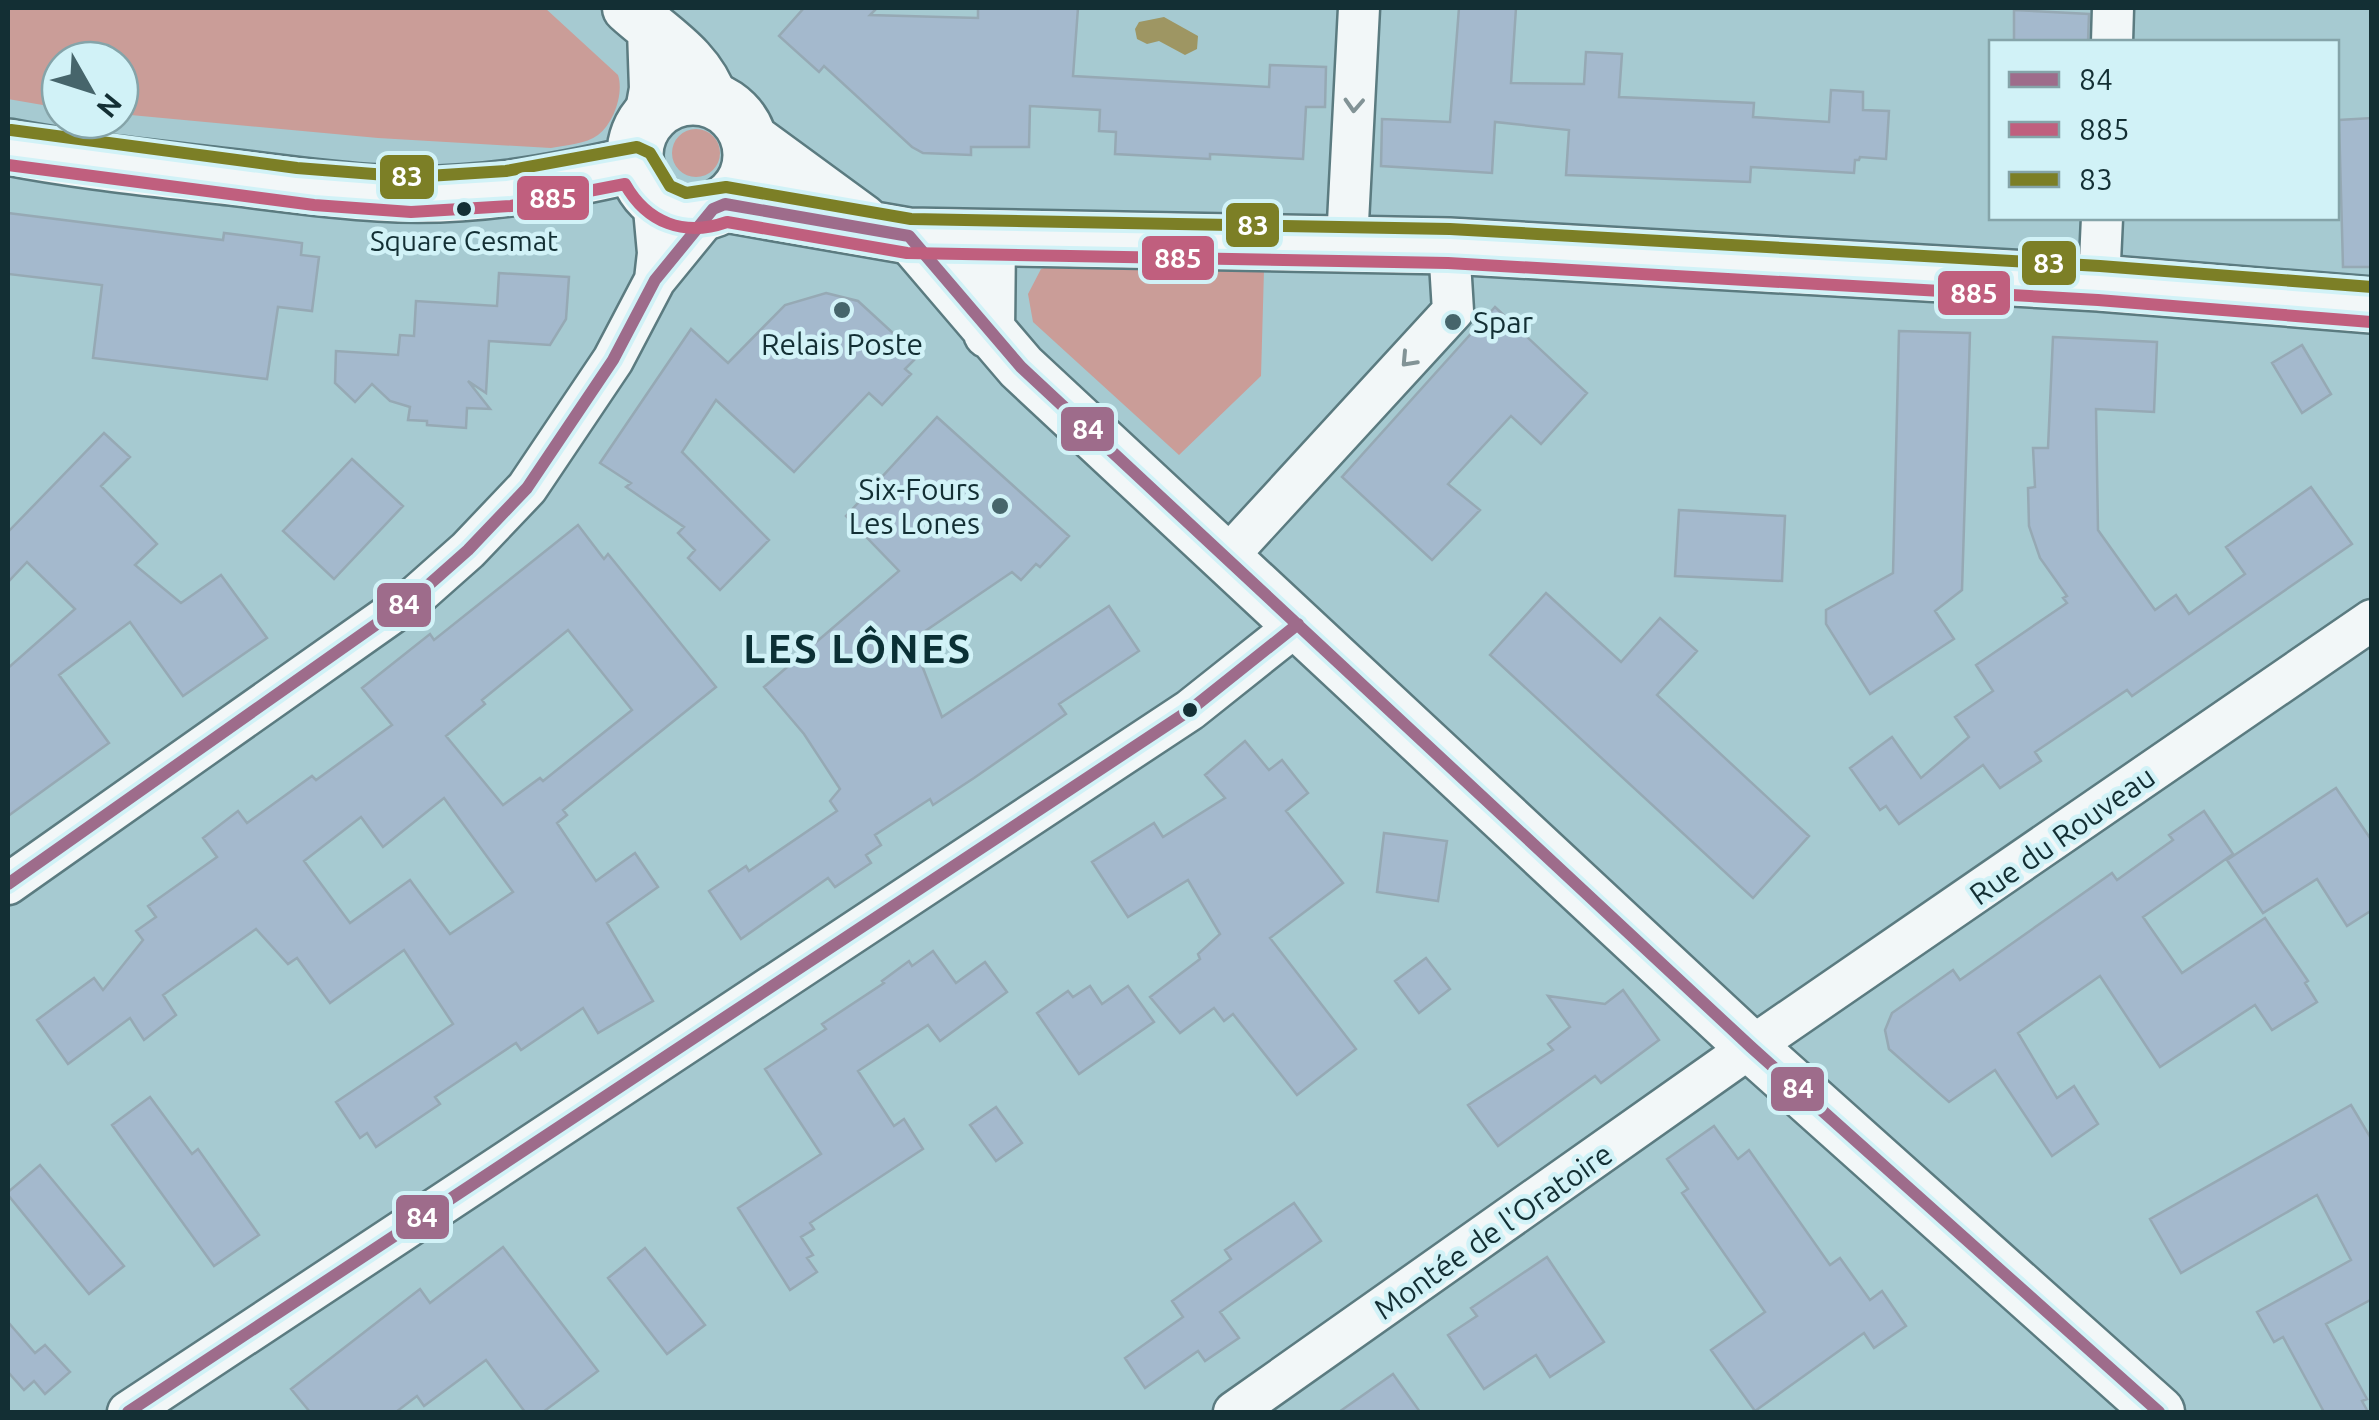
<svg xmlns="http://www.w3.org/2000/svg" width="2379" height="1420" font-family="Ubuntu,sans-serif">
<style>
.green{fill:#ca9d98}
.water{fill:#9e9663}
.building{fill:#a4b9cd;stroke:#96a9b4;stroke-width:2.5;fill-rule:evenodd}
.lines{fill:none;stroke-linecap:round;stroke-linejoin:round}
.minor-casing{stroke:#5b7b80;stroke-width:45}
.tertiary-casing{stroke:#5b7b80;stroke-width:55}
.primary-casing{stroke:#5b7b80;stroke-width:60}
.minor{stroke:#f2f7f8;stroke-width:40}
.tertiary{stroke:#f2f7f8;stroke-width:50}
.primary{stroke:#f2f7f8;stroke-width:55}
.bus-1-casing{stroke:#d1f2f7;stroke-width:20}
.bus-2-casing{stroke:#d1f2f7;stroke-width:20}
.bus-3-casing{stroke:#d1f2f7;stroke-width:20}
.bus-1{stroke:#9e6c8b;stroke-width:12}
.bus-2{stroke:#c05f7e;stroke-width:12}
.bus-3{stroke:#7c7f26;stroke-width:12}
.oneway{stroke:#829396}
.bus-dot{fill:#132f34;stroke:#d1f2f7;stroke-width:4}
.poi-dot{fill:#46656b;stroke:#d1f2f7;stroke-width:4}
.labels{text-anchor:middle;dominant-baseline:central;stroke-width:9;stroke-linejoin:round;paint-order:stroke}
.bus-label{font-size:28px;fill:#132f34;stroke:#d1f2f7}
.poi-label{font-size:30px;fill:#132f34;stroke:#d1f2f7;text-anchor:start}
.street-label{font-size:30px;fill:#132f34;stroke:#d1f2f7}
.district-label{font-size:40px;font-weight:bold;letter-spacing:2.5px;fill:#0b3035;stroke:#d1f2f7}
.line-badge{stroke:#d1f2f7;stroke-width:4}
.badge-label{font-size:28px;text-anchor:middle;font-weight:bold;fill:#fff}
</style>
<rect width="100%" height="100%" fill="#a6cad1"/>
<path class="green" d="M8 8H545L618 75C624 93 614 123 598 135 586 144 566 145 551 148L378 138 120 114V60H60V108L8 99Z
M672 153a24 24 0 1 1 48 0a24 24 0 1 1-48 0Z
M1075 259 1264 270 1261 376 1179 455 1033 322 1028 294 1041 269Z"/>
<path class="water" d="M1164 17 1198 36 1197 49 1185 55 1159 41 1147 44 1137 39 1135 29 1139 22Z"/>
<path class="building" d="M804 8H877L870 15 978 18V8H1078L1073 76 1269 87 1270 65 1326 67 1325 107H1306L1303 159 1210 154V159L1115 154 1116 132 1099 131 1100 110 1030 106 1029 147H971V155L923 153 912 147 824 66 819 72 779 36Z
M1459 8H1516L1511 83 1584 84 1586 52 1622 54 1619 97 1754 103 1753 117 1829 122 1831 90 1863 92V110L1889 111 1886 159 1860 157 1859 160H1855L1854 173 1751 167 1750 182 1566 175 1569 130 1495 122 1492 173 1381 166 1382 119 1450 122Z
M2014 10 2089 14 2088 42H2014Z
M2372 118V267H2343L2339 120Z
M8 213 223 240 224 233 302 243 301 255 319 257 312 311 278 307 267 379 93 358 102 285 8 274Z
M499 273 569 277 566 319 550 345 489 341 486 393 468 381 490 409 467 408 466 428 427 425V421L408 420 410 407 390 401 372 384 355 402 335 383 336 351 398 355 400 335 414 336 416 301 497 306Z
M826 293 858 301 918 356 905 369 911 374 882 405 869 393 794 472 716 400 682 452 769 540 720 590 688 558 695 550 678 533 684 527 626 487 631 483 600 463 691 329 728 363 785 305Z
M1495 307 1587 393 1541 444 1511 416 1448 484 1480 510 1432 560 1342 477Z
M1899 331 1970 333 1962 590 1935 611 1954 639 1870 694 1826 624V610L1893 573Z
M2053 337 2157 342 2154 412 2096 409 2098 530 2155 610 2176 595 2189 614 2245 574 2226 547 2311 487 2352 544 2132 696 2127 690 2035 752 2041 761 2000 788 1983 765 1899 824 1886 806 1880 810 1850 768 1892 737 1921 778 1969 737 1955 717 1993 691 1976 665 2067 603 2063 598 2067 596 2040 558 2029 526 2028 488 2035 487 2033 448H2048Z
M2302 345 2331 394 2302 413 2272 363Z
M937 417 1069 536 1040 567 1036 564 1021 580 1012 572 912 640 942 717 1109 606 1139 651 1059 704 1066 714 974 778 933 805 930 799 875 835 881 845 866 855 871 863 835 887 828 878 741 939 709 891 746 866 749 871 837 811 830 801 840 789 804 734 764 687 899 571 846 516Z
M104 433 130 457 101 486 157 544 135 565 181 603 221 575 267 638 183 696 130 622 59 675 109 743 8 816V668L75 609 27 562 8 582V532Z
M352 459 403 506 334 579 283 531Z
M1679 510 1785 516 1782 581 1675 576Z
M578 525 604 559 608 554 716 687 563 810 567 815 557 823 596 881 635 853 658 887 607 923 653 1001 598 1033 583 1008 521 1050 516 1043 435 1097 440 1104 376 1147 367 1133 360 1138 336 1102 453 1024 404 950 330 1003 297 958 288 964 256 929 163 995 176 1015 144 1040 130 1018 68 1064 37 1020 94 978 103 990 143 940 136 931 156 917 148 906 217 857 203 838 238 811 247 823 312 776 316 780 392 725 362 688 430 634 434 640ZM568 630 632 710 543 781 540 778 503 805 446 736 485 704 482 700ZM444 798 513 892 450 934 410 880 350 923 304 861 361 817 383 847Z
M1546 593 1621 662 1660 618 1697 651 1657 695 1809 836 1753 898 1490 655Z
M1245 741 1269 770 1282 760 1308 793 1286 811 1343 883 1270 938 1356 1049 1297 1095 1233 1014 1224 1021 1214 1008 1180 1033 1150 997 1200 959 1198 954 1220 934 1188 880 1128 917 1092 862 1154 823 1163 837 1225 798 1205 775Z
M2336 788 2372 841V910L2347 926 2317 879 2263 913 2227 860Z
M2204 811 2233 854 2143 917 2182 973 2265 918 2308 981 2305 983 2317 1002 2272 1030 2255 1005 2160 1067 2100 976 2018 1033 2057 1098 2074 1086 2098 1124 2052 1156 1995 1070 1949 1102 1889 1049 1885 1030 1892 1013 1953 970 1960 980 2112 873 2117 880 2173 840 2169 835Z
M1384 833 1447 841 1438 901 1377 892Z
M933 951 956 983 985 962 1007 992 940 1041 928 1025 858 1071 894 1126 904 1119 923 1149 810 1223 814 1229 801 1237 813 1255 807 1258 817 1272 790 1290 738 1208 821 1154 765 1069 826 1029 822 1024 884 983 882 981 909 961 912 966Z
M1426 958 1450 989 1419 1013 1395 981Z
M1090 986 1102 1004 1128 986 1154 1022 1079 1074 1037 1013 1068 991 1073 997Z
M1623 990 1659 1040 1601 1083 1595 1076 1498 1146 1468 1105 1553 1050 1548 1044 1570 1027 1548 996 1605 1004Z
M150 1097 192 1154 198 1149 259 1235 214 1266 112 1125Z
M2351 1105 2372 1140V1299L2326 1324 2367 1399 2362 1401 2368 1412H2324L2283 1337 2274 1342 2257 1312 2351 1260 2317 1195 2181 1273 2150 1219Z
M996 1107 1022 1143 996 1161 970 1125Z
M1714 1126 1738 1159 1749 1150 1830 1265 1840 1258 1870 1300 1882 1291 1906 1326 1874 1348 1864 1333 1755 1411 1711 1350 1765 1312 1682 1193 1688 1189 1667 1159Z
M40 1165 124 1266 89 1294 8 1195V1192Z
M1294 1203 1321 1241 1220 1312 1239 1338 1205 1361 1198 1351 1145 1388 1125 1358 1183 1317 1172 1301 1231 1259 1225 1250Z
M503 1247 598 1371 543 1412H525L486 1360 424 1406 417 1396 396 1412H310L291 1389 420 1289 430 1303Z
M645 1248 705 1325 667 1354 608 1278Z
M1547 1257 1604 1342 1550 1377 1536 1355 1484 1389 1448 1335 1477 1316 1471 1308Z
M8 1322 35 1353 45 1345 70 1372 45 1394 34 1381 24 1390 8 1372Z
M1393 1374 1420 1412H1339Z"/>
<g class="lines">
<g class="minor-casing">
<path id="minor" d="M2112 42 2113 8
M653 198 658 253 655 280
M1347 242 1359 8
M2099 283 2102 218
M1226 558 1453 311 1449 246
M8 884 415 597 468 550 527 488 613 360 655 280 713 209
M128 1412 1190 710 1298 624
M1234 1412 1751 1047 2372 620"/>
</g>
<g class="tertiary-casing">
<path id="tertiary" d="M628 8C661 38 699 58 713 101
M650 117 655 89 653 30
M909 236 1021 367 1751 1047 2159 1412
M989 333 990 238"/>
</g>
<g class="primary-casing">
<path id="primary" d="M635 155a58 58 0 1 1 116 0a58 58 0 1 1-116 0Z
M749 140 861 222
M8 147C75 160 143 167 212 175 267 181 323 190 379 193 466 199 551 184 636 164
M725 204 909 236 1449 246 2099 283 2372 305"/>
</g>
<use href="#minor" class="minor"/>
<use href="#tertiary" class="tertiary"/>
<use href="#primary" class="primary"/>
<g class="bus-1-casing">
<path id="bus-1" d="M8 884 415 597 468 550 527 488 613 360 655 280 713 209 725 204 909 236 1021 367 1751 1047 2159 1412
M128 1412 1190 710 1298 624"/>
</g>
<g class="bus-2-casing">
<path id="bus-2" d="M8 165 314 205 411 212 511 206 625 184C647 223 684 237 727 222L907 253 1448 263 2098 300 2371 322"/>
</g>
<g class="bus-3-casing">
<path id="bus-3" d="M11 130 297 168 412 177 506 171 637 147 650 153 670 186 686 193 726 187 911 219 1450 229 2100 266 2372 287"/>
</g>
<use href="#bus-1" class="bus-1"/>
<use href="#bus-2" class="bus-2"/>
<use href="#bus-3" class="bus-3"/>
</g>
<defs><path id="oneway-chevron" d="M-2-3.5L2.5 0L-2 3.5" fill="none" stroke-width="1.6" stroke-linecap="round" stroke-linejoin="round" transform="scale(2.5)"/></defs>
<g class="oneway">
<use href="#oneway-chevron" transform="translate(1354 105) rotate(93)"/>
<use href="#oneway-chevron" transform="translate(1408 360) rotate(133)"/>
</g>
<g class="bus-dot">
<circle cx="464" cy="209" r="9"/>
<circle cx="1190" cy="710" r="9"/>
</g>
<g class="poi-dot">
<circle cx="842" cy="310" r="10"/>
<circle cx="1453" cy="322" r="10"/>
<circle cx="1000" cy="506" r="10"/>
</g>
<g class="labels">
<g class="bus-label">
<text x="464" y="240">Square Cesmat</text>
</g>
<g class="poi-label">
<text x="1473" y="322">Spar</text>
<text x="842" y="344" text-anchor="middle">Relais Poste</text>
<text x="980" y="489" text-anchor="end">Six-Fours<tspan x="980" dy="34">Les Lones</tspan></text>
</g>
<g class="street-label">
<text transform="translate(2062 835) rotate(-35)">Rue du Rouveau</text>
<text transform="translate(1493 1231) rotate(-35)">Montée de l'Oratoire</text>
</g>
<g class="district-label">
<text x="858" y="648">LES LÔNES</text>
</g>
</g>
<g class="line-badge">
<rect x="378" y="153" width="58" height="48" rx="10" fill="#7c7f26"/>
<rect x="515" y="174" width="76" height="48" rx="10" fill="#c05f7e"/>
<rect x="1224" y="201" width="57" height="48" rx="10" fill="#7c7f26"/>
<rect x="1140" y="234" width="76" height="48" rx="10" fill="#c05f7e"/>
<rect x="2020" y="239" width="58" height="48" rx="10" fill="#7c7f26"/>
<rect x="1936" y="269" width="76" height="48" rx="10" fill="#c05f7e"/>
<rect x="1059" y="405" width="57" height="48" rx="10" fill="#9e6c8b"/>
<rect x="375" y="581" width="58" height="48" rx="10" fill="#9e6c8b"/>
<rect x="1769" y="1065" width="57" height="48" rx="10" fill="#9e6c8b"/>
<rect x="394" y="1193" width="57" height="48" rx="10" fill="#9e6c8b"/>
</g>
<g class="badge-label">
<text x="407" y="186">83</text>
<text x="553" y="208">885</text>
<text x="1253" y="235">83</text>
<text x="1178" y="268">885</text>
<text x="2049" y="273">83</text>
<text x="1974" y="303">885</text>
<text x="1088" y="439">84</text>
<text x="404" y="614">84</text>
<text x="1798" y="1098">84</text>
<text x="422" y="1227">84</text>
</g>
<rect width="2379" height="1420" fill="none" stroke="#132f34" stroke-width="20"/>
<rect x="1989" y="40" width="350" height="180" fill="#d1f2f7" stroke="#85a4a9" stroke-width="2.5"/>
<rect x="2009" y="72" width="50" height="15" fill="#9e6c8b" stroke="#85a4a9" stroke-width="2.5"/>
<text x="2079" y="90" font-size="30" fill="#132f34">84</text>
<rect x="2009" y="122" width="50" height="15" fill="#c05f7e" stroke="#85a4a9" stroke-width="2.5"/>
<text x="2079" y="140" font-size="30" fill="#132f34">885</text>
<rect x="2009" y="172" width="50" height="15" fill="#7c7f26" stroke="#85a4a9" stroke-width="2.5"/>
<text x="2079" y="190" font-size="30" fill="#132f34">83</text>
<g transform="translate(90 90) rotate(129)"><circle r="48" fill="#d1f2f7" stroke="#85a4a9" stroke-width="2.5"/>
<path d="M0-8L18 38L0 25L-18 38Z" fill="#46656b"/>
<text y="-15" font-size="28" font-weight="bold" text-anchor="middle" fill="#132f34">N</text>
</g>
</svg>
